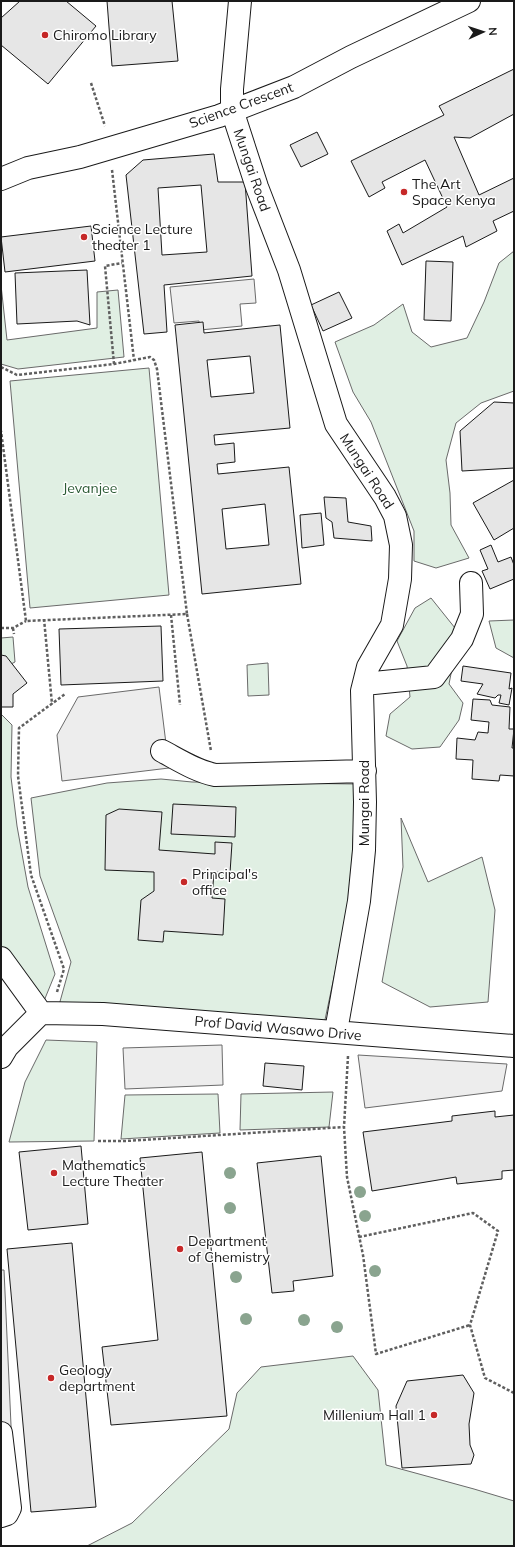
<svg xmlns="http://www.w3.org/2000/svg" width="515" height="1547" font-family="Mulish,sans-serif">
<style>
.green{fill:#e0efe3;stroke:#6a6a6a}
.parking{fill:#ededed;stroke:#6a6a6a}
.building{fill:#e6e6e6;stroke:#1a1a1a;fill-rule:evenodd}
.lines{fill:none;stroke-linecap:round;stroke-linejoin:round}
.minor-casing{stroke:#1a1a1a;stroke-width:24}
.path{stroke:#5f5f5f;stroke-width:2.5;stroke-dasharray:3 2;stroke-linecap:butt}
.minor{stroke:#fff;stroke-width:22}
.tree{fill:#8aa48f}
.poi-dot{fill:#c62828;stroke:#fff;stroke-width:1.5}
.labels{text-anchor:middle;dominant-baseline:central;stroke-width:3;stroke-linejoin:round;paint-order:stroke}
.poi-label{font-size:14px;fill:#1a1a1a;stroke:#fff;text-anchor:start}
.street-label{font-size:14px;fill:#1a1a1a;stroke:#fff}
.park-label{font-size:14px;fill:#2b5a34;stroke:#fff}
</style>
<rect width="100%" height="100%" fill="#fff"/>
<path class="green" d="M514 251V391L481 403 456 423 446 460 450 493 451 525 469 558 436 568 414 561V531L371 422 353 392 335 342 374 325 403 304 412 332 431 347 467 338 484 302 499 263Z
M1 285 7 340 97 328V292L118 290 124 357 18 369 1 364Z
M149 368 169 595 30 608 10 381Z
M431 598 459 633 449 684 463 703 459 720 440 747 412 749 386 736 390 714 410 697 407 666 397 641 415 608Z
M514 620V658L496 648 489 621Z
M13 637 15 662 1 669V638Z
M268 663 269 695 248 696 247 665Z
M1 714 12 725 11 777 17 826 28 887 55 974 37 1018 1 966Z
M161 779 192 782 356 784 350 901 322 1034 56 1016 71 962 40 876 31 798 107 783Z
M401 818 428 882 482 857 495 910 488 1002 430 1007 382 982 403 867Z
M46 1040 97 1042 94 1141 9 1142 25 1082Z
M333 1092 329 1127 240 1130 241 1094Z
M218 1094 220 1133 121 1139 125 1095Z
M353 1356 378 1390 386 1465 474 1489 514 1501V1546H87L132 1523 229 1429 237 1393 261 1367Z"/>
<path class="parking" d="M254 279 256 303 240 304 242 326 200 330 199 321 174 323 170 287Z
M159 687 169 768 62 781 57 735 78 697Z
M222 1045 223 1085 125 1089 123 1048Z
M358 1055 507 1064 502 1091 365 1108Z
M1 1270H4L15 1514 1 1515Z"/>
<path class="building" d="M20 1H66L96 26 48 84 1 45V18Z
M107 1H172L178 61 112 66Z
M514 69V114L470 138 454 137 479 195 514 178V211L493 221 497 231 466 247 463 236 402 265 387 231 399 224 403 233 447 207 425 160 382 182 385 188 369 197 351 161 444 115 439 106Z
M317 132 328 154 301 167 290 145Z
M214 154 218 182H245L252 276 164 285 167 332 144 334 126 175 143 160ZM201 185 207 252 162 255 158 188Z
M91 226 95 261 5 272 1 237Z
M426 261 453 262 451 321 424 320Z
M87 270 90 325 77 321 17 324 15 273Z
M339 292 352 318 323 331 311 305Z
M203 322 204 333 280 325 290 428 214 435 215 445 234 443 235 462 217 464 218 474 289 467 301 584 202 594 175 325ZM250 356 254 393 211 397 207 360ZM265 504 269 545 226 549 222 509Z
M494 402 514 403V468L462 471 460 431Z
M514 480V528L494 540 473 503Z
M324 497 346 498 348 522 371 526 372 541 334 538 332 522 326 518Z
M321 513 324 545 302 548 300 515Z
M491 545 498 562 511 557 514 565V579L490 589 482 571 488 569 480 550Z
M161 626 163 681 61 685 59 629Z
M1 655 6 656 27 683 13 694V707H1Z
M463 666 511 673 509 689 512 688 509 705 499 703 501 695H498L495 698 477 694 483 684 461 681Z
M473 699 490 700 492 705 510 707 509 729H514L512 748H514V776L500 775 499 781 472 779 473 760 456 759 457 738 475 740 478 732 488 733 489 722 471 720Z
M173 804 236 807 235 837 171 834Z
M119 809 162 812 159 850 215 854V842L232 843 230 873 214 872 212 898 225 899 223 935 164 931 163 942 138 940 141 900 154 891V872L105 870 106 815Z
M265 1063 304 1066 302 1090 263 1086Z
M495 1111V1117L514 1115V1170L502 1171V1179L457 1184 456 1177 372 1191 363 1132 452 1121V1116Z
M81 1146 88 1224 28 1230 19 1152Z
M202 1152 227 1416 111 1425 102 1347 158 1340 140 1158Z
M321 1156 333 1276 293 1281 294 1291 272 1293 257 1163Z
M72 1243 96 1507 31 1512 7 1249Z
M463 1375 474 1393 469 1424 470 1445 474 1455 471 1464 402 1468 396 1406 407 1381Z"/>
<g class="lines">
<g class="minor-casing">
<path id="minor" d="M240 1 232 89V110L257 187 289 270 336 424 385 497 395 516 401 545 400 579 392 625 368 667 362 691 365 802 364 850 359 901 336 1031
M1 179 28 168 80 157 219 116 294 87 351 57 469 1
M364 684 434 677 462 639 472 614 471 583
M162 751C179 760 196 771 215 775L365 771
M1 958 41 1013
M41 1013 103 1014 514 1046
M1 1057 7 1047 41 1013
M1 1433 10 1508 7 1514 1 1516"/>
</g>
<path class="path" d="M91 83 105 126
M112 170 134 360
M114 364 105 266 122 263
M1 367 17 375 114 364 150 357 154 360 157 369 187 614 26 621 1 431
M187 614 211 751
M171 615 180 705
M44 619 52 704
M1 628H13L26 621
M13 628 14 634
M57 992 64 969 31 875 18 776 19 728 65 694
M348 1056 344 1127 347 1177 363 1255 376 1354 470 1325
M98 1141H126L344 1127
M359 1237 473 1213 498 1231 470 1325 485 1378 514 1393"/>
<use href="#minor" class="minor"/>
</g>
<g class="tree">
<circle cx="230" cy="1173" r="6"/>
<circle cx="360" cy="1192" r="6"/>
<circle cx="230" cy="1208" r="6"/>
<circle cx="365" cy="1216" r="6"/>
<circle cx="375" cy="1271" r="6"/>
<circle cx="236" cy="1277" r="6"/>
<circle cx="246" cy="1319" r="6"/>
<circle cx="304" cy="1320" r="6"/>
<circle cx="337" cy="1327" r="6"/>
</g>
<g class="poi-dot">
<circle cx="45" cy="35" r="4"/>
<circle cx="404" cy="192" r="4"/>
<circle cx="84" cy="237" r="4"/>
<circle cx="184" cy="882" r="4"/>
<circle cx="54" cy="1173" r="4"/>
<circle cx="180" cy="1249" r="4"/>
<circle cx="51" cy="1378" r="4"/>
<circle cx="434" cy="1415" r="4"/>
</g>
<g class="labels">
<g class="poi-label">
<text x="53" y="35">Chiromo Library</text>
<text x="412" y="184">The Art<tspan x="412" dy="16">Space Kenya</tspan></text>
<text x="92" y="229">Science Lecture<tspan x="92" dy="16">theater 1</tspan></text>
<text x="192" y="874">Principal's<tspan x="192" dy="16">office</tspan></text>
<text x="62" y="1165">Mathematics<tspan x="62" dy="16">Lecture Theater</tspan></text>
<text x="188" y="1241">Department<tspan x="188" dy="16">of Chemistry</tspan></text>
<text x="59" y="1370">Geology<tspan x="59" dy="16">department</tspan></text>
<text x="426" y="1415" text-anchor="end">Millenium Hall 1</text>
</g>
<g class="street-label">
<text transform="translate(241 105) rotate(-20)">Science Crescent</text>
<text transform="translate(252 170) rotate(71)">Mungai Road</text>
<text transform="translate(367 471) rotate(57)">Mungai Road</text>
<text transform="translate(364 803) rotate(-90)">Mungai Road</text>
<text transform="translate(278 1028) rotate(5)">Prof David Wasawo Drive</text>
</g>
<g class="park-label">
<text x="90" y="488">Jevanjee</text>
</g>
</g>
<rect width="515" height="1547" fill="none" stroke="#1a1a1a" stroke-width="4"/>
<g transform="translate(483 32) rotate(87)" stroke="#ffffff" stroke-width="3" paint-order="stroke">
<path d="M0-3L7 15L0 10L-7 15Z" fill="#1a1a1a"/>
<text y="-6" font-size="11" font-weight="bold" text-anchor="middle" fill="#1a1a1a">N</text>
</g>
</svg>
